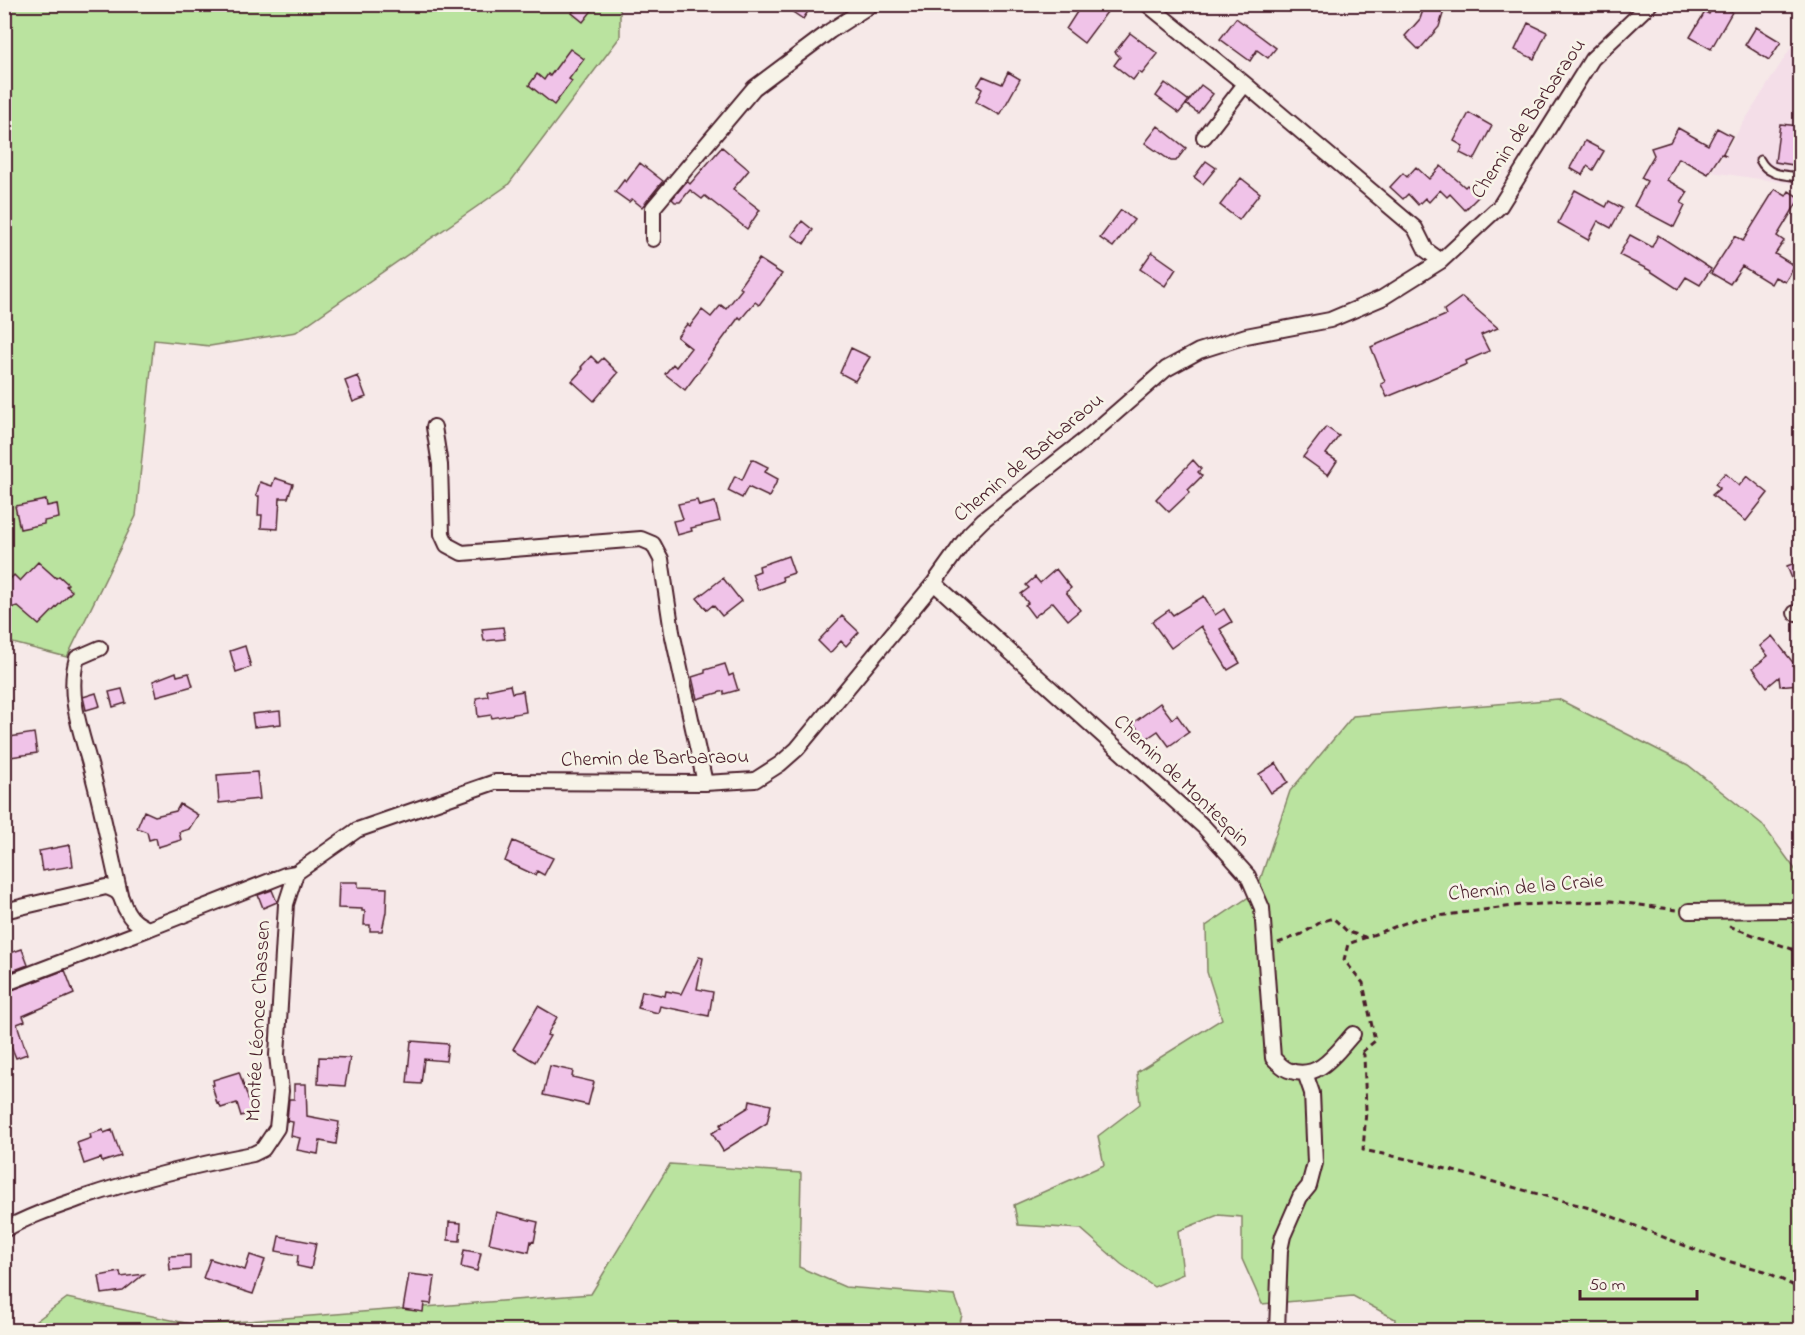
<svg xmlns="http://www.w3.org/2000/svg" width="1805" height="1335" font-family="'Indie Flower',sans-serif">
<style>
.built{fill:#f4dee8}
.green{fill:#bae39f;stroke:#828165;stroke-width:1.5}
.building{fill:#f0c3e8;stroke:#4a1f2b;stroke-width:1.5}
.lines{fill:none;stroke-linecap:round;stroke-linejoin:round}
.lane-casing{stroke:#4a1f2b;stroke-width:11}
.street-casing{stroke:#4a1f2b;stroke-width:18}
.path{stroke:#4a1f2b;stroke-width:3;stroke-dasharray:6 4.5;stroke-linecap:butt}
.lane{stroke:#f7f3e8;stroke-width:7}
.street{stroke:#f7f3e8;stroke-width:14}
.labels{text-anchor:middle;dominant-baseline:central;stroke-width:5;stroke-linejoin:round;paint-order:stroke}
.street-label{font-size:21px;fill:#4a1f2b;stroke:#f7f3e8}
</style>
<rect width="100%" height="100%" fill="#f6e9e8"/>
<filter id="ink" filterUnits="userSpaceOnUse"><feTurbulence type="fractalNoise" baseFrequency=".0167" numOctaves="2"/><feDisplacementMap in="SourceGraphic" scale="12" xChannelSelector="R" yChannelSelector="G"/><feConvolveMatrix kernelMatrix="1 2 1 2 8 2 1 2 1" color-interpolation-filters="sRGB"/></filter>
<g filter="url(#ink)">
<path class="built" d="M1800 33V185L1712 172 1730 144Z"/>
<path class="green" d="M4 5H620V37L508 185 296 332 210 346 154 340 136 516 67 657 5 641Z
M1558 699 1688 765 1762 824 1800 876V1330H1394L1395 1319 1353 1296 1262 1304 1242 1259V1217L1218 1215 1178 1231 1183 1274 1154 1287 1121 1264 1081 1229 1018 1225 1014 1205 1104 1165 1098 1136 1140 1104 1137 1072 1222 1019 1207 972 1206 926 1256 892 1290 791 1353 716Z
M670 1164 801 1173 799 1267 845 1287 955 1296 962 1315 958 1330H24L67 1298 195 1325 591 1294Z"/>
<path class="building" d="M578 4H597L583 22 572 13Z
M781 4H813L803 19Z
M1082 4H1113L1084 43 1066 29Z
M1425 4H1446L1439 27 1419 50 1405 36 1420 19Z
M1714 4H1718L1732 12 1711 49 1690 37 1705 12 1709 14Z
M1236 18 1276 48 1268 58 1257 50 1250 61 1220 39Z
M1528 23 1547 32 1534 59 1515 50Z
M1756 27 1781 42 1769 60 1745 45Z
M1130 33 1158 54 1142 74 1139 72 1133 80 1114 65 1120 57 1115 52Z
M570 49 584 59 569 79 572 81 554 105 529 85 537 74 544 80 548 74 550 76Z
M1008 72 1020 79 1000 115 976 102 982 89 977 86 983 76 1002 84Z
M1165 83 1189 101 1179 113 1156 96Z
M1201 85 1213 94 1198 113 1186 104Z
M1469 113 1492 126 1474 160 1460 153 1463 146 1454 141Z
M1780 124 1800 126V166L1775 162Z
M1158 126 1186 148 1176 161H1171L1145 143Z
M1678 128 1708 145 1717 128 1732 136 1723 153 1725 155 1721 154 1708 174 1679 158 1667 180 1688 192 1681 203 1685 205 1674 227 1634 206 1647 181 1641 178 1654 155 1651 148 1670 142Z
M1585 141 1604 151 1593 170 1587 166 1582 175 1570 168Z
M722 147 749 170 733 189 760 210 747 229 705 196 702 199 690 190 680 202H675L672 199 687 181 690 184Z
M1206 161 1216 168 1203 184 1194 177Z
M640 163 663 181 642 207 632 199 629 202 615 192 624 180 626 182Z
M1441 166 1465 187 1467 185 1479 196 1465 210 1450 194 1447 197 1440 190 1429 202 1425 198 1418 205 1408 194 1403 199 1390 187 1403 173 1407 177 1416 167 1429 179Z
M1241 178 1260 193 1239 220 1220 205Z
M1775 189 1786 196 1789 191 1800 198 1777 236 1784 241 1775 254 1795 266 1785 282 1775 277 1771 284 1742 266 1730 284 1711 273 1735 236 1743 241Z
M1575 190 1606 207 1609 201 1622 208 1611 228 1598 221 1588 240 1558 223Z
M1121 210 1134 220 1113 247 1100 238Z
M802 221 813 230 804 244 792 235Z
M1630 235 1652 247 1658 235 1711 269 1700 285 1686 277 1678 289 1649 270 1619 255Z
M1152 252 1176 269 1165 286 1140 269Z
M759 259 782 274 759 305 755 302 741 319 739 317 685 390 665 374 673 364 676 367 691 348 677 337 687 324 690 326 702 310 711 317 721 305 726 309 742 289 739 287Z
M1462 297 1498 328 1481 335 1489 351 1466 361 1467 364 1387 397 1381 384 1385 382 1371 347 1446 315 1444 310Z
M851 348 870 357 855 381 840 373Z
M591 356 598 363 603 358 618 373 594 401 572 381 583 369 581 367Z
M358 376 366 397 353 402 345 381Z
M1326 427 1339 436 1326 454 1337 461 1328 475 1303 457Z
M752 459 768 467 765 472 778 479 769 497 748 487 742 498 728 491 735 476 742 480Z
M1193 460 1201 469 1198 472 1202 476 1188 490 1190 492 1169 512 1156 499Z
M1725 473 1739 486 1747 476 1768 493 1746 521 1712 495 1720 488 1715 484Z
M275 478 293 484 288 498H280L278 529 261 528 262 515H258L259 496H256L260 482 272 486Z
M46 500 47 506 57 504 59 518 44 521V524L20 529 15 506Z
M697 500 699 506 715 502 720 521 691 528 692 531 677 535 673 521 683 519 678 504Z
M788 556 794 573 782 577 783 581 758 590 752 574 760 571 759 566Z
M1800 561V599L1787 566Z
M38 562 56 578 59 576 68 584 66 586 72 591 39 625 17 606 4 610V585L14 575 20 581Z
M1056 569 1071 588 1066 592 1080 610 1068 620 1053 602 1034 617 1025 605 1028 603 1021 594 1029 588 1026 585 1035 577 1040 583Z
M723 578 741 601 722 616 713 605 707 610 697 598Z
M1204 596 1215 615 1224 609 1232 622 1220 629 1240 663 1228 670 1201 626 1171 648 1152 622 1169 610 1173 615Z
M842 616 859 632 846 646 841 641 830 653 818 641Z
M503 627 505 639 484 641 482 629Z
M1772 636 1795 665 1798 684 1780 686 1779 677 1767 687 1753 668 1768 656 1760 646Z
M245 646 251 667 236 672 230 651Z
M725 664 729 676 733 674 738 690 724 694V691L697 699 692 677 705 673V670Z
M176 672 177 676 189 673 193 686 157 696 153 681Z
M510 685 512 693 523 691 526 712 492 718 491 715 478 717 476 698 488 696 487 690Z
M122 689 126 703 113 707 109 692Z
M96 693 100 706 86 710 83 697Z
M1160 703 1172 719 1177 715 1189 732 1169 746 1158 731 1146 739 1133 723Z
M280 711 281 724 254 727 252 714Z
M34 733 37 753 4 758V738Z
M1276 763 1288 782 1271 793 1259 774Z
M257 772 260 799 219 803 217 775Z
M180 804 198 815 189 829 179 832 181 840 158 847 156 838 149 840 147 832 137 828 144 811 155 816 176 811Z
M513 841 553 858 544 875 537 871 535 875 505 861Z
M70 845 73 866 42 871 39 851Z
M339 882H358V887L387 888 386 912 382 931H370V925H364L365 911H362V909L338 908Z
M272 890 277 902 263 908 258 895Z
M22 949 28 965 4 974V955Z
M699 957 703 958 697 989 713 992 709 1016 660 1006 658 1013 638 1008 642 991 665 996 666 991 681 994Z
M65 970 74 994 23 1016 25 1021 17 1024 27 1054 16 1058 4 1029V993Z
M538 1006 557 1017 547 1035 550 1036 535 1062 513 1049Z
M411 1041 448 1044 446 1061 424 1059 421 1084 407 1083Z
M319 1057 350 1058 345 1086 318 1084Z
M550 1066 573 1071 572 1077 594 1082 588 1105 543 1095Z
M239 1072 253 1112 241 1116 237 1103 221 1108 219 1103 217 1104 212 1085H214L213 1080Z
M294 1084H306L307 1116 339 1122 336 1144 320 1141 318 1154 297 1150 300 1138 291 1136 293 1122 287 1121 289 1099H294Z
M750 1100 771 1105 767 1123 723 1151 712 1133 722 1127 720 1125 749 1107Z
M103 1130 104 1133 112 1130 121 1156 102 1162 101 1158 84 1164 77 1143 91 1138 90 1134Z
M496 1212 538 1222 534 1242 531 1241 529 1252 489 1243Z
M449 1222 461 1223 460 1241 448 1240Z
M279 1236 316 1243 311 1269 297 1266 298 1255 276 1251Z
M464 1250 481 1253 477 1271 461 1267Z
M190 1255V1269L170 1270 169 1256Z
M250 1255 265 1260 253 1294 203 1278 210 1259 245 1270Z
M120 1272 121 1277 144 1274 123 1291 102 1294 99 1276Z
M409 1274 435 1277 431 1304 424 1303 423 1312 403 1309Z"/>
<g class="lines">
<g class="lane-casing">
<path id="lane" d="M1760 160C1768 176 1785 175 1800 177"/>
</g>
<g class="street-casing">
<path id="street" d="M1147 4 1245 84 1415 228 1426 250 1441 261
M1204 137 1245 84
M653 239V208L754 88 830 31 872 4
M434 427 440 465 442 534 447 545 462 553 641 539 653 544 661 559 672 632 705 783
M934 583 1204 827 1248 876 1262 908 1273 1058C1277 1062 1283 1068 1288 1070 1318 1082 1336 1053 1353 1034
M1795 613H1800
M100 648 77 658C65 698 85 741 94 780 104 818 111 856 120 894
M4 911 106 887C125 892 119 900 128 913 132 921 140 925 148 929L285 875 296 873 357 830 495 782 705 783 755 780 780 764 797 749 934 583 969 534 983 520 1087 438 1166 369 1199 351 1246 336 1330 320 1382 298 1441 261 1500 206 1592 59 1650 4
M1689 911 1800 910
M4 984 148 929
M4 1230C28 1216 56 1207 82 1198 138 1179 195 1165 253 1154L263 1149 277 1128 281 1091 277 1055 286 904 296 873
M1277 1330 1280 1250 1283 1236 1300 1197 1309 1186 1315 1163 1312 1093 1305 1073"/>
</g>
<path class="path" d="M1729 926 1800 952
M1278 943 1302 934 1321 922 1333 918 1348 932 1365 937
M1362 1052 1375 1041 1363 983 1344 960 1348 944 1416 919 1521 905 1611 901 1677 910
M1362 1052 1364 1055 1366 1111 1363 1150 1417 1161 1593 1209 1716 1258 1765 1271 1800 1289"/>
<use href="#lane" class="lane"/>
<use href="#street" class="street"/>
</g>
</g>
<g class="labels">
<g class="street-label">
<text transform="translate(1529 119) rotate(-56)">Chemin de Barbaraou</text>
<text transform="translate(1029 458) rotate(-40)">Chemin de Barbaraou</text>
<text transform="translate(655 759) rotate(-1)">Chemin de Barbaraou</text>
<text transform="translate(1181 781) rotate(44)">Chemin de Montespin</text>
<text transform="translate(1526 888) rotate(-5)">Chemin de la Craie</text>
<text transform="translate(259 1021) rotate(-87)">Montée Léonce Chassen</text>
</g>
</g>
<rect width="1805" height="1335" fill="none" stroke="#f7f3e8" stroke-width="24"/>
<rect x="12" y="12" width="1781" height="1311" fill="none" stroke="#4a1f2b" stroke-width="2" filter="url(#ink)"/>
<path d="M1580 1290v9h117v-9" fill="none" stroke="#4a1f2b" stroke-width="3"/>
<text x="1589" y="1290" font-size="18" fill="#4a1f2b" stroke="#f7f3e8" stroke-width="4.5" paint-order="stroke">50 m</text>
</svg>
